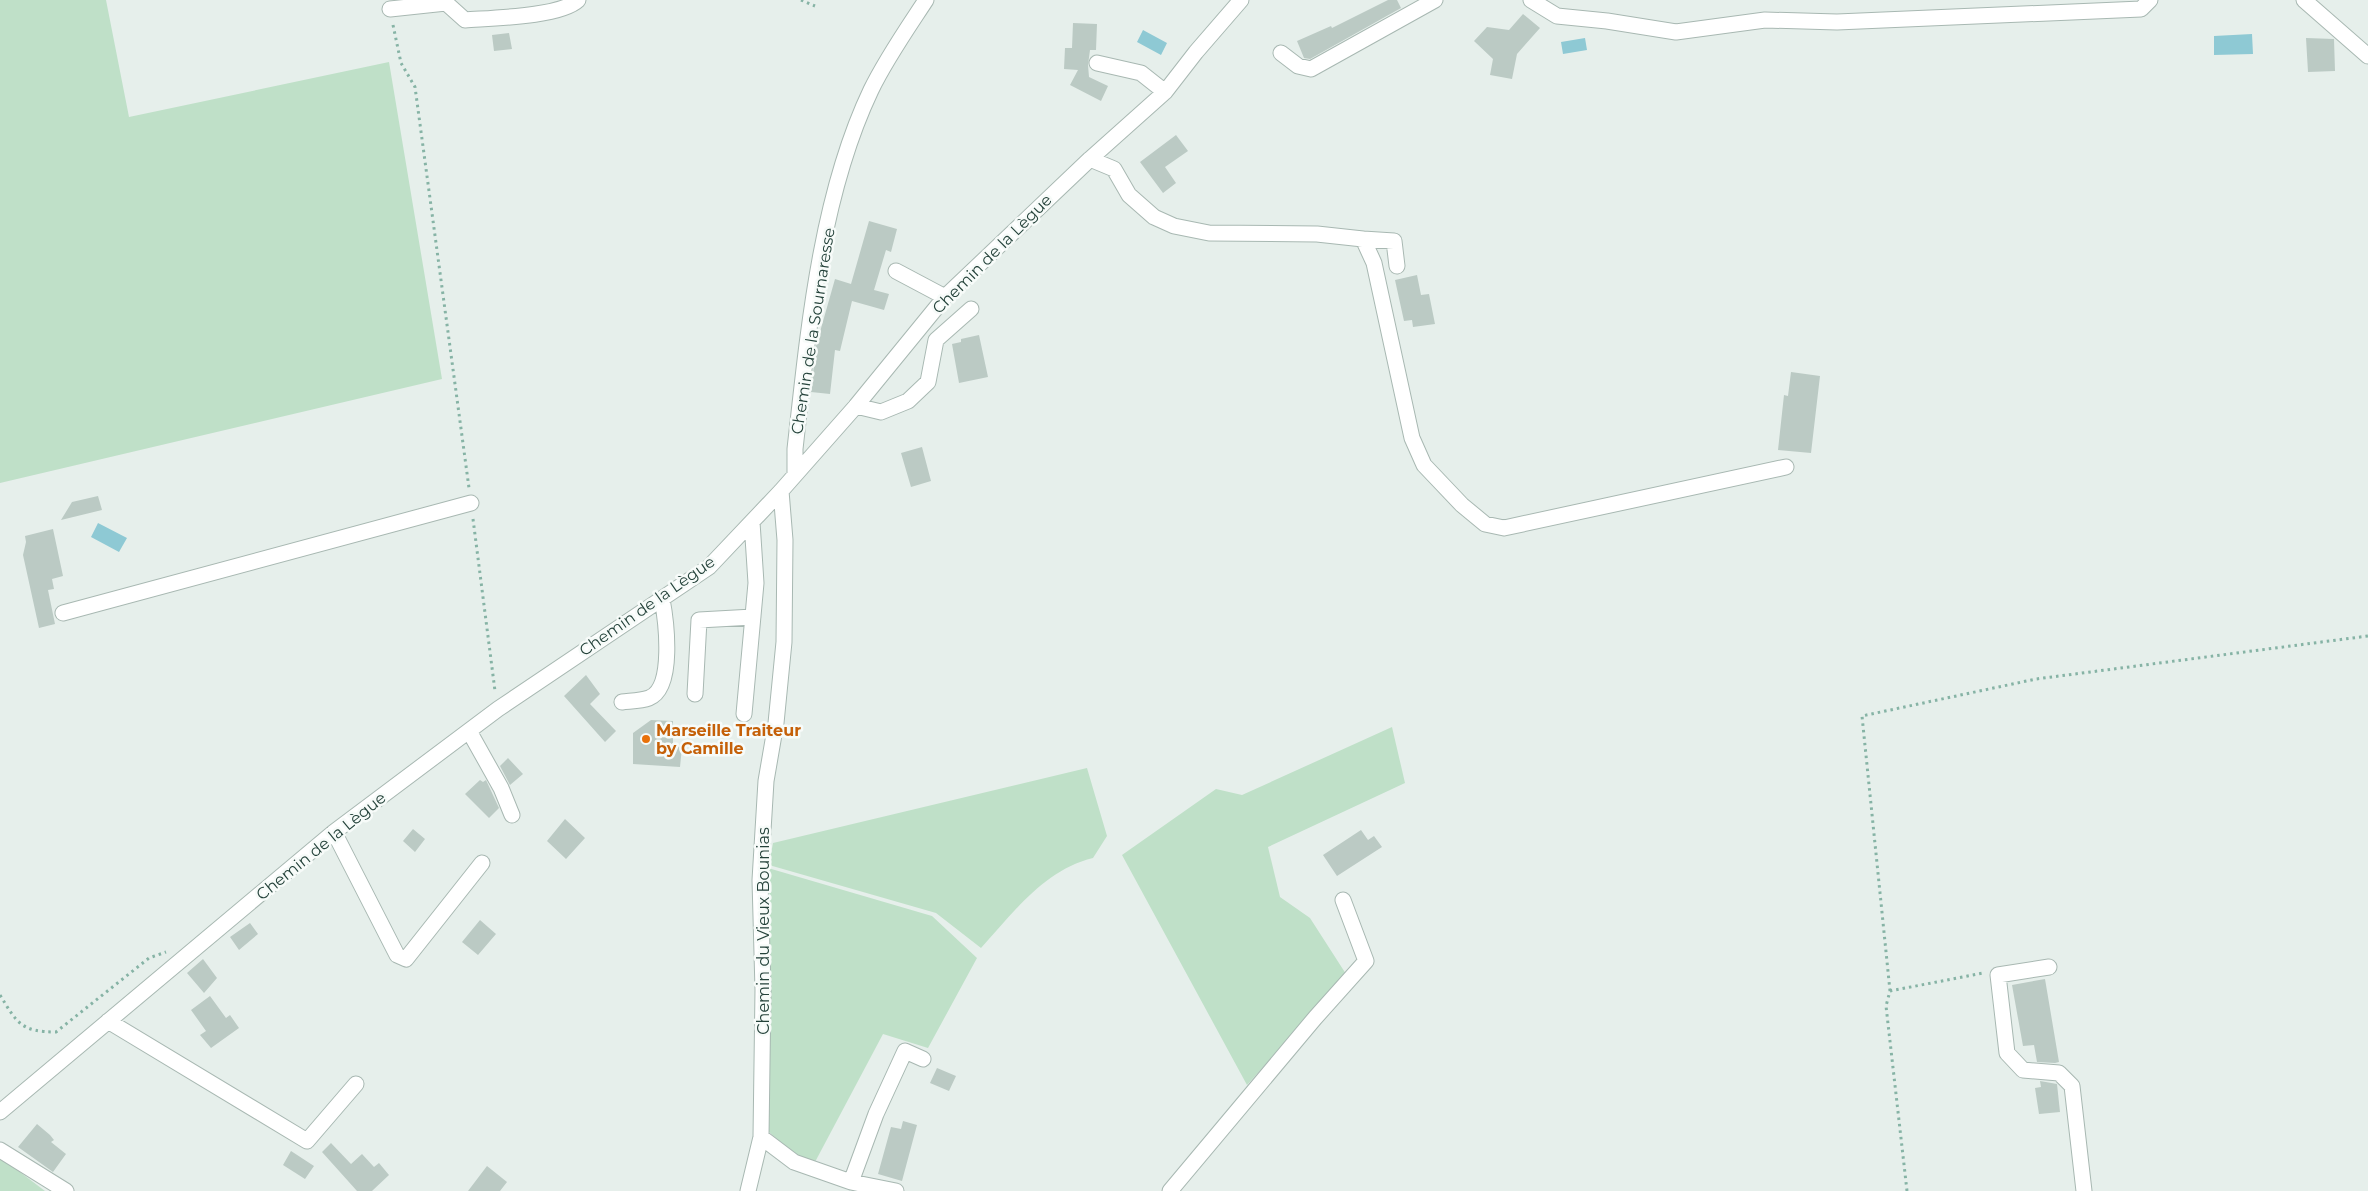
<svg xmlns="http://www.w3.org/2000/svg" width="2368" height="1191" font-family="Montserrat,sans-serif">
<style>
.green{fill:#bfe0c8}
.water{fill:#8ec9d4}
.building{fill:#bbcac4}
.lines{fill:none;stroke-linecap:round;stroke-linejoin:round}
.minor-casing{stroke:#a8b8b2;stroke-width:17}
.path{stroke:#86b3a5;stroke-width:3;stroke-dasharray:2.5 4;stroke-linecap:butt}
.minor{stroke:#fff;stroke-width:15}
.food-dot{fill:#e8710a;stroke:#f7fbf9;stroke-width:2}
.labels{text-anchor:middle;dominant-baseline:central;stroke-width:5;stroke-linejoin:round;paint-order:stroke}
.street-label{font-size:16px;fill:#24423a;stroke:#f7fbf9}
.food-label{font-size:16px;font-weight:bold;fill:#c56008;stroke:#f7fbf9;text-anchor:start}
</style>
<rect width="100%" height="100%" fill="#e6efeb"/>
<path class="green" d="M0 0H106L129 117 389 62 442 379 0 483Z
M1392 727 1405 783 1268 847 1280 897 1310 918 1346 974 1247 1085 1122 855 1216 789 1242 795Z
M1087 768 1107 836 1093 858C1044 870 1013 913 981 948L936 913 769 865 773 843Z
M768 868 932 916 977 958 928 1048 883 1034 815 1162 798 1158 768 1131Z
M0 1157 45 1191H0Z"/>
<path class="water" d="M1143 30 1167 43 1161 55 1137 42Z
M2252 34 2253 54 2214 55V36Z
M1585 38 1587 50 1563 54 1561 42Z
M98 523 127 538 119 552 91 537Z"/>
<path class="building" d="M1388 0H1397L1401 8 1310 59 1304 58 1297 41 1331 26 1332 28Z
M1523 14 1540 28 1517 54 1512 79 1490 75 1493 59 1474 41 1487 27 1509 30Z
M1073 23 1097 24 1096 50H1090L1088 65 1089 77 1108 86 1101 101 1070 85 1078 70 1064 69 1065 48H1072Z
M509 33 512 49 494 51 492 35Z
M2306 38 2334 39 2335 71 2308 72Z
M1176 135 1188 151 1165 167 1176 183 1163 193 1140 162Z
M869 221 897 229 891 252 886 250 874 290 889 294 884 310 852 301 840 351 835 350 830 394 811 392 816 346 835 279 851 284Z
M1417 275 1421 295 1429 294 1435 324 1413 327 1412 320 1404 321 1395 280Z
M979 335 988 377 959 383 952 344 961 342V339Z
M1791 372 1820 376 1811 453 1778 450 1784 395 1788 396Z
M922 447 931 481 911 487 901 453Z
M98 496 102 510 61 520 72 502Z
M53 529 63 576 52 579 54 589 48 590 55 624 39 628 23 555 26 542 25 536Z
M586 675 600 694 590 704 616 731 605 742 564 696Z
M651 720 673 721V746L682 747 680 767 633 764V733Z
M508 758 523 774 510 785 500 766Z
M480 780 483 782 486 780 499 808 489 818 465 794Z
M565 819 585 838 566 859 547 841Z
M413 829 425 839 415 852 403 841Z
M1361 830 1368 840 1374 836 1382 847 1337 876 1323 855Z
M480 920 496 934 478 955 462 942Z
M250 923 258 934 239 950 230 937Z
M203 959 217 978 204 993 187 973Z
M2045 979 2059 1062 2055 1063 2037 1062 2034 1045 2023 1046 2012 985Z
M210 996 226 1018 230 1015 239 1028 211 1048 200 1035 206 1031 191 1010Z
M937 1068 956 1076 949 1091 930 1083Z
M2040 1081 2057 1084 2060 1112 2039 1114 2035 1088 2041 1087Z
M903 1121 917 1125 902 1181 878 1174 891 1127 901 1129Z
M37 1124 50 1135 54 1140 51 1142 66 1154 53 1172 18 1147Z
M331 1143 351 1164 362 1154 374 1167 379 1163 389 1175 372 1191H357L322 1152Z
M291 1151 314 1166 305 1179 283 1165Z
M487 1166 507 1182 500 1191H468Z"/>
<g class="lines">
<g class="minor-casing">
<path id="minor" d="M1531 0 1557 16 1607 21 1676 32 1765 20 1837 22 2141 9 2150 0
M2304 0 2368 56
M390 9 446 3 465 20C490 18 560 17 578 0
M1281 53 1298 66 1311 69 1435 0
M1097 63 1141 73 1165 92
M1090 159 1114 169 1129 195 1154 217 1174 226 1209 233 1317 234 1363 239 1374 263 1412 438 1424 465 1462 505 1485 524 1504 528 1786 467
M1363 239 1394 241 1397 266
M896 271 945 297
M856 406 881 412 908 401 928 382 936 340 971 309
M795 474V449C808 333 820 197 871 90 886 59 907 29 926 0
M63 613 471 503
M695 694 699 620 753 617
M622 702C630 701 641 701 649 698 675 688 666 620 662 599
M744 714 756 583 752 522
M469 731 501 788 512 815
M334 832 397 955 406 959 482 863
M2049 967 1998 975 2007 1053 2023 1070 2059 1073 2072 1086 2084 1191
M108 1021 307 1141 356 1084
M0 1112 334 832 498 709 709 567 781 491 856 406 945 297 1090 159 1165 92 1196 52 1241 0
M761 1137 794 1162 851 1182 876 1114 905 1051 923 1059
M0 1150 66 1191
M851 1182 896 1191
M748 1191 761 1137 763 990 760 880 766 781 776 723 784 642 785 540 781 491
M1170 1191 1315 1018 1366 961 1343 900"/>
</g>
<path class="path" d="M801 0 815 6
M393 25 401 63 415 87 469 488
M473 519 495 691
M1890 991 1862 716 2036 679 2368 636
M0 995C17 1023 21 1032 56 1032L149 958 166 952
M1907 1191 1886 1006 1890 991 1983 973"/>
<use href="#minor" class="minor"/>
</g>
<circle class="food-dot" cx="646" cy="739" r="5"/>
<g class="labels">
<g class="street-label">
<text transform="translate(992 254) rotate(-45)">Chemin de la Lègue</text>
<text transform="translate(813 331) rotate(-81)">Chemin de la Sournaresse</text>
<text transform="translate(647 606) rotate(-35)">Chemin de la Lègue</text>
<text transform="translate(321 846) rotate(-39)">Chemin de la Lègue</text>
<text transform="translate(763 931) rotate(-90)">Chemin du Vieux Bounias</text>
</g>
<g class="food-label">
<text x="656" y="730">Marseille Traiteur<tspan x="656" dy="18">by Camille</tspan></text>
</g>
</g>
</svg>
